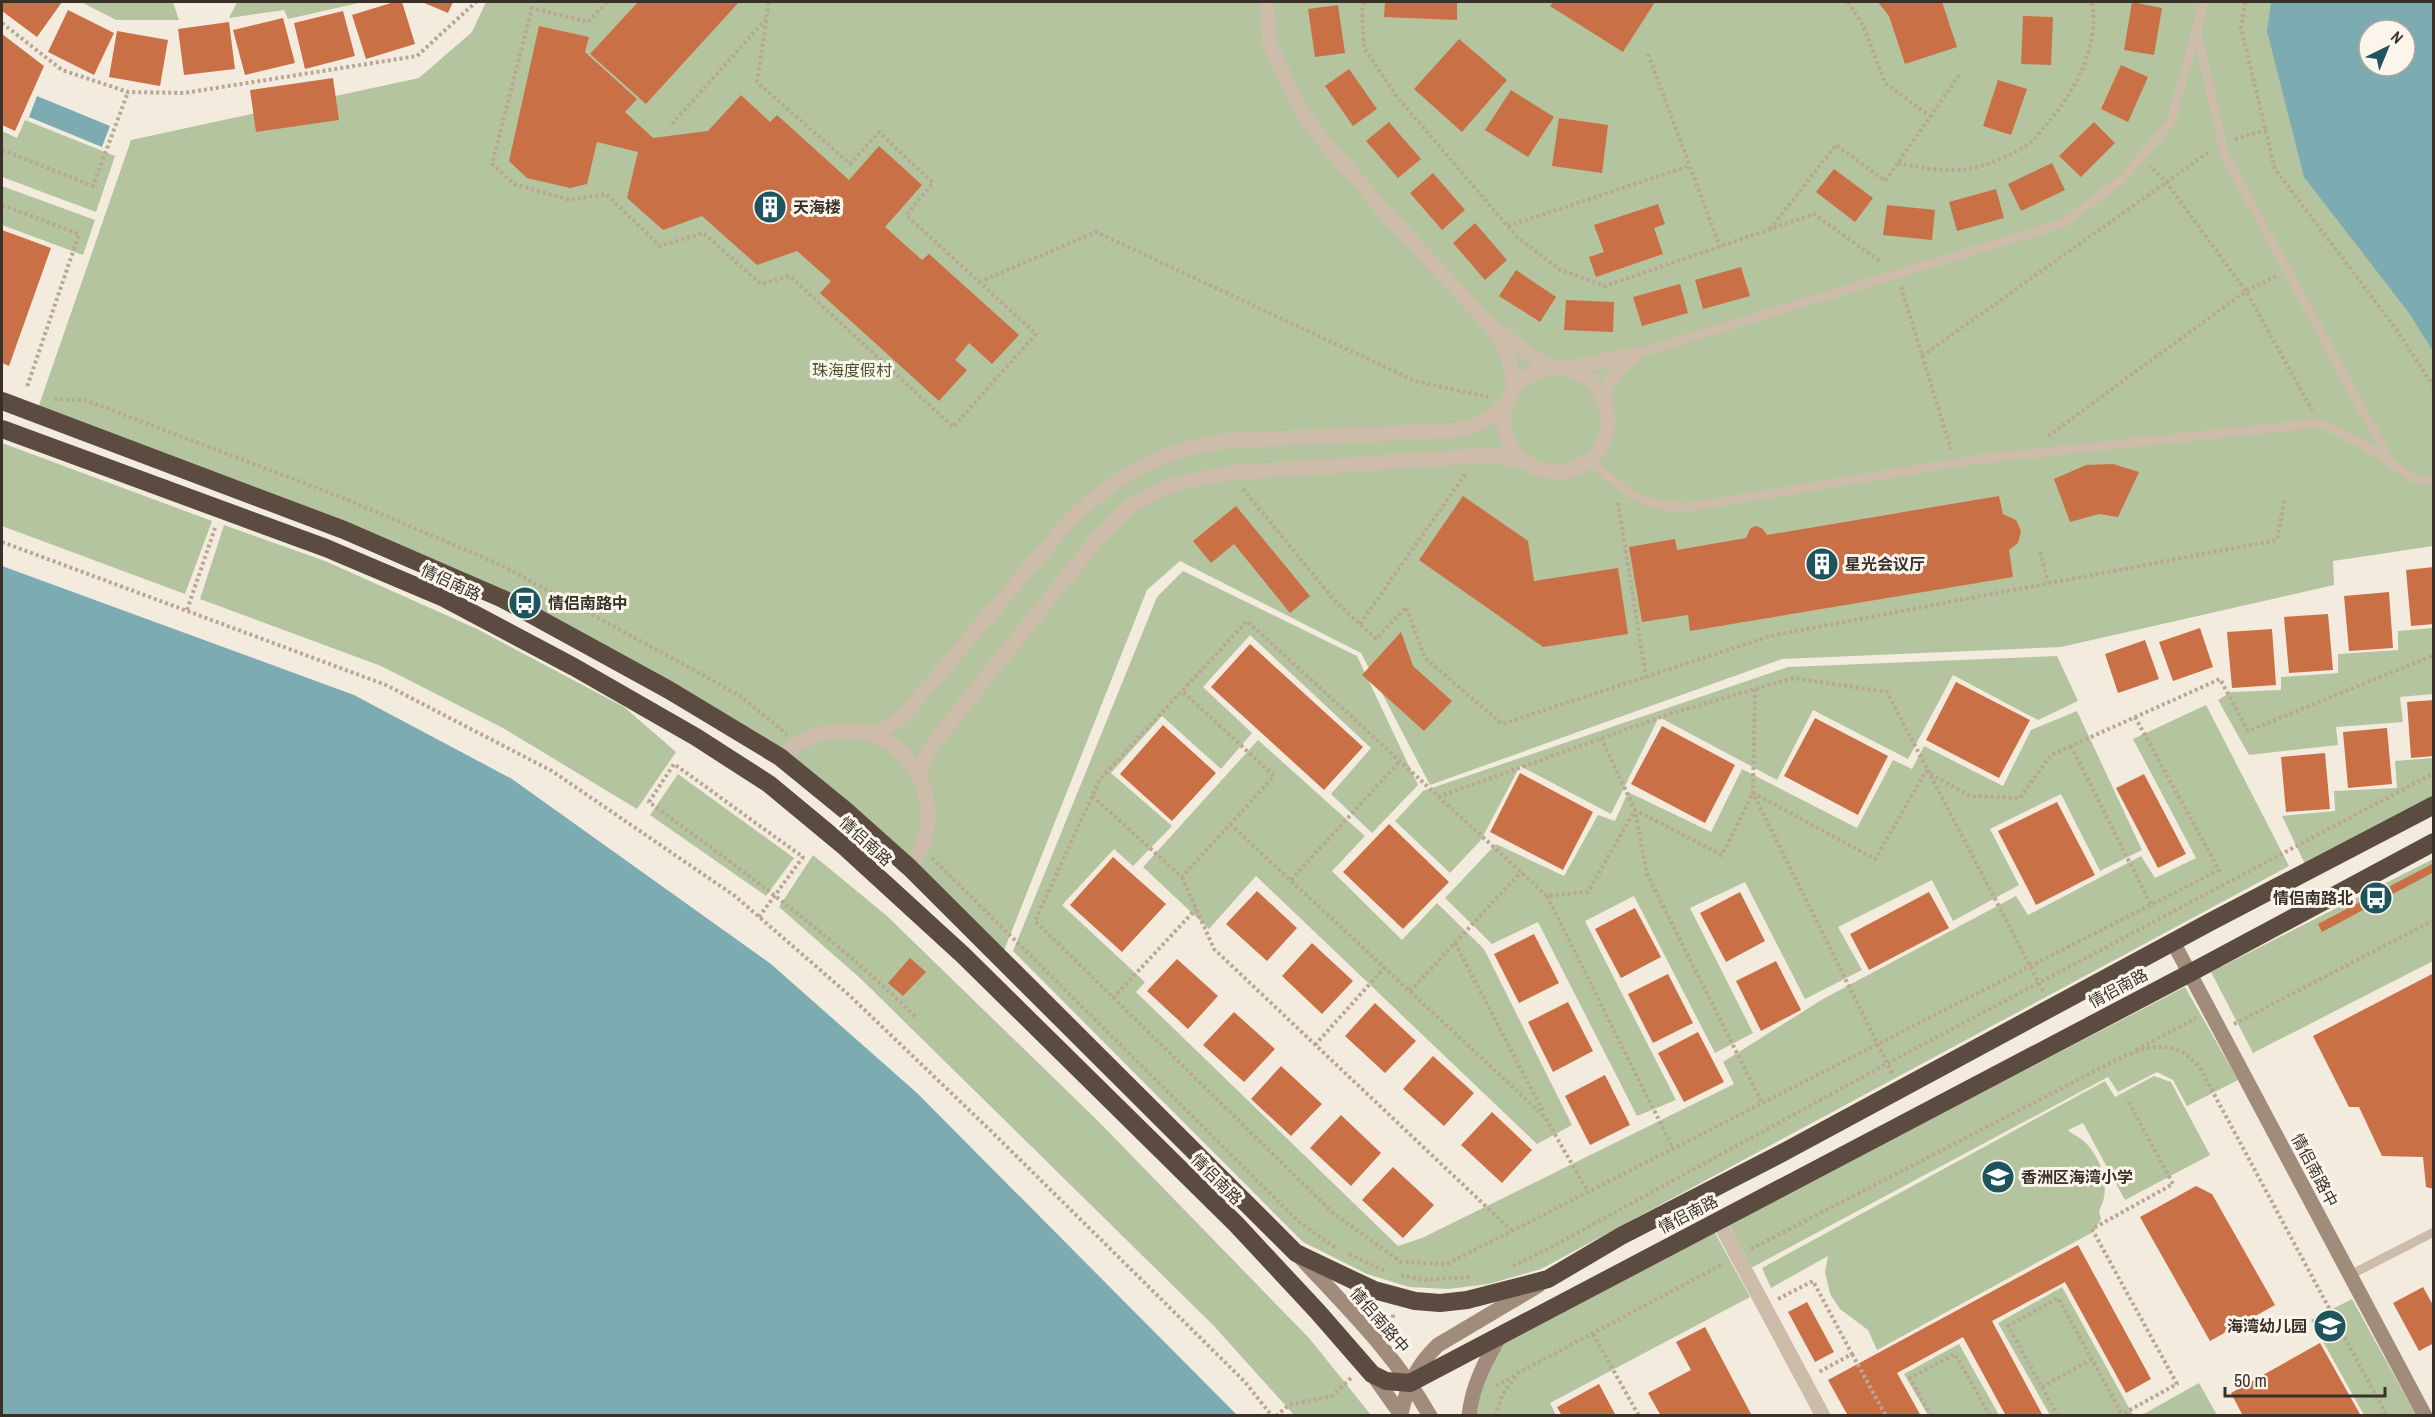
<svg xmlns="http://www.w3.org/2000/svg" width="2435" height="1417" font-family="'Archivo Narrow','Noto Sans SC',sans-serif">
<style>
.green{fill:#b4c49e;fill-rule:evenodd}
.water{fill:#7cacb2;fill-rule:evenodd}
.building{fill:#ca7046}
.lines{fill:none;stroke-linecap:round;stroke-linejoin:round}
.path{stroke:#b9a794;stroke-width:4;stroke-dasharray:3 3;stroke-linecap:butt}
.lane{stroke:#cdbcaa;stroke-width:9}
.street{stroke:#cdbcaa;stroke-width:15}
.secondary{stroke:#a18b7b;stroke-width:15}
.highway{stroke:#5b4b40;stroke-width:18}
.labels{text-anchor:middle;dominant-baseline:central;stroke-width:6;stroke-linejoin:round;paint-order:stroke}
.poi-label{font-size:16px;font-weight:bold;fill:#3a302a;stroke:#fbf5ec;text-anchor:start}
.park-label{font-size:16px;fill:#45592c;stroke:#fbf5ec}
.street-label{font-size:16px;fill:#3a302a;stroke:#fbf5ec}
</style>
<rect width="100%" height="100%" fill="#f4ebdf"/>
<path class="green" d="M81 2H173L179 20H116Z
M237 2H363L288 19 284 10 229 18Z
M486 2H2433V546L2333 561 2334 585 2061 647 1782 659 1430 785 1361 653 1180 561 1147 590 1001 958 780 756 503 599 36 414 131 140 419 78 472 32ZM2369 30H2405V66H2369Z
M25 120 115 156 96 212 2 177V131L17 138Z
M2 186 95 220 83 255 2 225Z
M2 443 212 521 185 594 2 526Z
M224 525 325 561 477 629 624 707 676 752 637 809 503 728 381 666 200 599Z
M1183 571 1357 656 1418 785 1372 833 1331 794 1371 748 1250 635 1203 687 1252 733 1221 769 1162 716 1111 773 1172 826 1133 866 1114 849 1062 905 1145 982 1136 992 1398 1246 1422 1238 1734 1084 1723 1062 1823 999 2016 896 2028 915 2141 856 2155 878 2196 858 2133 739 2206 705 2289 866 1541 1269 1489 1284 1448 1289 1409 1287 1367 1274 1303 1242 1013 951 1157 597Z
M2433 628V694L2400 697 2403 722 2336 727 2338 745 2249 755 2218 700 2231 692 2281 690V677L2338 673V654L2398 650V631Z
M2057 656 2078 701 2038 720 1953 675 1908 759 1813 710 1777 780 1659 717 1611 814 1520 766 1481 840 1450 873 1395 821 1423 791 1788 667Z
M2077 711 2142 850 2100 871 2061 794 1990 829 2019 885 1953 921 1932 880 1838 927 1862 970 1805 999 1745 882 1690 908 1753 1033 1715 1053 1634 896 1585 921 1676 1100 1637 1116 1538 922 1492 944 1445 898 1496 844 1564 876 1598 815 1615 821 1628 792 1711 832 1742 769 1857 828 1893 760 1912 769 1924 746 2003 786 2031 730Z
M1258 740 1365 836 1332 871 1402 940 1437 903 1484 949 1572 1125 1537 1144 1256 876 1209 929 1143 867Z
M2433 758V796L2305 864 2282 816 2335 811 2334 791 2397 788 2395 761Z
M678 774 794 858 766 896 650 815Z
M813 855 887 916 1099 1122 1309 1338 1371 1415H1294L1213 1325 861 979 779 907Z
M2433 859V961L2253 1053 2211 972Z
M2185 987 2238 1080 2187 1106 2173 1080 2157 1072 2118 1092 2108 1077 1751 1268 1729 1224Z
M2154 1076 2171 1082 2210 1155 2125 1200 2083 1123 2068 1130C2072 1134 2079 1137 2084 1141 2102 1159 2112 1188 2099 1211L2101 1219 2093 1232 1877 1350 1868 1330 1840 1309 1830 1294 1825 1272 1828 1256 1771 1288 1762 1268 2105 1081 2115 1097Z
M1714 1231 1750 1297 1550 1403 1556 1415 1476 1416C1480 1383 1488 1367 1506 1339Z
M2062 1287 2133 1415H2050L1998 1323Z
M2352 1299 2416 1415H2364L2311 1320Z
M1959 1344 1999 1415H1928L1904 1374Z
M2199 1383 2217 1415H2142Z"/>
<path class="water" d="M2271 2H2433V351L2409 313 2304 177 2267 31ZM2369 30H2405V66H2369Z
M37 96 110 126 102 147 29 117Z
M2 566 354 695 512 779 771 964 917 1093 1237 1415H2Z"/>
<path class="building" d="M2 2H62L37 37 2 11Z
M394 2H402L415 44 366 59 352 15Z
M422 2H453L448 13Z
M638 2H739L646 104 590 54Z
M1385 2H1457V20L1384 17Z
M1553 2H1655L1623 52 1550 6Z
M1878 2H1942L1957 47 1905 64 1889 16Z
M2132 2 2162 8 2154 55 2124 50Z
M1338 5 1345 53 1315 57 1308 9Z
M68 10 114 33 94 75 48 52Z
M343 11 355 56 305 69 294 23Z
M2023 16 2053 17 2051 65 2021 64Z
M283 18 295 63 245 75 233 30Z
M229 22 235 69 184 75 178 29Z
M539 26 589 37 585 52 637 99 625 112 653 138 708 131 741 95 770 122 777 115 849 180 879 146 922 185 885 227 922 260 929 254 1019 335 992 364 969 343 955 360 967 370 939 401 820 293 831 281 797 251 757 265 702 216 663 230 627 198 638 152 597 142 587 184 570 188 527 178 509 161Z
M117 31 168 40 160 86 109 77Z
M2 34 44 66 15 131 2 125Z
M1459 39 1507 80 1462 132 1414 89Z
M2121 65 2148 77 2128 122 2101 109Z
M1349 69 1377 109 1353 126 1325 86Z
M333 78 339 120 256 132 250 90Z
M1998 80 2027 89 2011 135 1983 126Z
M1511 90 1554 117 1528 157 1485 130Z
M1559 118 1608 125 1602 173 1552 166Z
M1389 122 1421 159 1398 178 1366 141Z
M2094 122 2115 143 2081 177 2059 156Z
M2052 163 2065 190 2021 211 2008 184Z
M1834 169 1873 198 1855 222 1816 192Z
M1433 173 1465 210 1442 230 1410 193Z
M1996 189 2004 218 1957 231 1949 202Z
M1658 204 1665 224 1654 228 1663 254 1596 277 1589 257 1604 252 1594 225Z
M1887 205 1935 210 1932 240 1883 235Z
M1475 223 1507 260 1485 280 1453 243Z
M2 230 51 248 9 366 2 363Z
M1741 267 1750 296 1703 309 1695 280Z
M1516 270 1556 297 1540 322 1499 296Z
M1680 284 1688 313 1642 326 1633 297Z
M1566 300 1614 302 1613 332 1564 330Z
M2113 464 2139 472 2118 517 2099 514 2070 522 2054 479 2086 465Z
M1463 496 1528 541 1534 581 1618 568 1628 634 1543 647 1419 560Z
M1999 496 2003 514 2016 520 2021 531 2018 543 2009 550 2013 577 1690 631 1688 615 1642 622 1629 547 1675 539 1677 550 1746 538 1750 529 1755 526 1762 528 1767 535Z
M1236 506 1310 596 1290 613 1234 544 1211 563 1193 541Z
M2434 567V624L2411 626 2406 570Z
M2389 592 2393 648 2349 651 2344 596Z
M2328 614 2333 670 2289 673 2284 617Z
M2200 628 2213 667 2173 681 2159 642Z
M2272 629 2276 685 2232 688 2227 632Z
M1401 632 1413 666 1452 701 1424 731 1362 675Z
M2145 640 2159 679 2118 693 2105 654Z
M1250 644 1363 747 1324 790 1211 687Z
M1956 682 2030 720 1999 778 1926 740Z
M2434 700V756L2411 758 2407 702Z
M1815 718 1888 756 1858 815 1784 776Z
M1163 725 1216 773 1172 821 1120 774Z
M1662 726 1735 765 1705 823 1631 784Z
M2387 728 2392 784 2348 788 2343 732Z
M2325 753 2330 809 2286 812 2281 757Z
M1520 773 1593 812 1563 870 1490 832Z
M2144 774 2186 854 2158 868 2116 788Z
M2057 802 2095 875 2036 905 1998 831Z
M1389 824 1449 882 1403 929 1343 872Z
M1113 857 1166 904 1122 952 1070 905Z
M2434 863V872L2322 932 2318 924Z
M1257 891 1297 928 1267 961 1226 924Z
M1740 892 1765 941 1726 962 1700 913Z
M1929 892 1949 928 1869 970 1850 934Z
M1635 908 1661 957 1621 978 1595 929Z
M1534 934 1559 983 1519 1003 1494 954Z
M1312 943 1353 981 1322 1014 1282 976Z
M910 958 926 972 903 996 888 983Z
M1177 959 1218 996 1188 1029 1147 991Z
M1776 961 1801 1010 1761 1031 1736 981Z
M2434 973V1189L2426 1187 2423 1157 2382 1156 2359 1107H2349L2313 1036Z
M1668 974 1693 1023 1653 1043 1628 994Z
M1568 1002 1593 1051 1553 1072 1528 1022Z
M1375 1003 1416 1041 1385 1073 1345 1036Z
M1234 1012 1275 1049 1244 1082 1203 1045Z
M1698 1032 1724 1082 1684 1102 1658 1053Z
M1433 1056 1474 1093 1444 1126 1403 1089Z
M1281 1066 1322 1104 1291 1136 1251 1099Z
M1605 1075 1630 1125 1590 1145 1565 1096Z
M1492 1112 1532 1150 1502 1183 1461 1145Z
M1341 1115 1381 1153 1351 1186 1310 1148Z
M1393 1167 1434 1205 1403 1238 1362 1200Z
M2196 1186 2212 1194 2275 1305 2210 1341 2140 1217Z
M2078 1245 2151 1379 2126 1393 2065 1282 1992 1321 2043 1416H2006L1963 1337 1897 1373 1921 1416H1848L1828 1380Z
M2423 1287 2434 1307V1343L2419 1351 2393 1303Z
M1807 1302 1834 1352 1815 1362 1788 1312Z
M1705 1327 1751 1414 1661 1416 1648 1393 1691 1370 1676 1342Z
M2320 1343 2361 1416H2243L2231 1393Z
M1599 1384 1616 1416H1562L1557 1407Z"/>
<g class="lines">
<path class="path" d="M607 2 588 22 532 8 492 164 514 184 570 200 606 194 660 246 703 233 761 284 790 276 953 427 1036 334 906 215 933 183 879 132 850 164 757 82 769 2
M1364 2 1362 12 1364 48 1398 98 1517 237 1560 270 1605 286 1814 214 1882 263
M1848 2 1863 25 1885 83 1930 116
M2245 2 2241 28 2275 169 2396 329 2434 387
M2 23 62 70 128 92 184 93 417 56 476 2
M1648 54 1720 247
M672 124 766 19
M2235 139 2266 130
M2 150 93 186 128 92
M1898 163C1920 167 1944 173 1967 169 1988 166 2012 155 2030 143 2036 139 2040 131 2045 126 2074 93 2100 47 2092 2
M2 205 79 234 27 387 25 386
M1508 226 1689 166
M1770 229 1836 145 1885 181 1960 74
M2276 276 2246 291 2312 410
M979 282 1096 232 1415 381 1488 397
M1901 287 1951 449
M1922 356 2210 151
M54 399 85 400 346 499 501 565 712 680 740 696 787 734
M2048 436 2246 291 2166 182 2150 166
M1243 489 1335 601 1376 639 1406 607 1425 658 1502 724 1770 636 2277 540 2285 498
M1618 503 1646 677
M2 542 386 685 552 771 735 896 849 995 992 1132 1245 1382 1272 1416
M2040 552 2048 583
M187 610 215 528
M1360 624 1466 473
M1755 689 1753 793 1892 1073
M2135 717 2219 870 1447 1264 1401 1262 1333 1213 1035 921 1100 779 1247 621 1547 896 1588 892 1635 810 1722 855 1753 793 1875 859 1926 771 1970 796 2020 798 2051 755 2220 679 2248 731 2434 655
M1601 738 1635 810 1647 874 1762 1103
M2071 746 2151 905
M1092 796 1182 877 1274 776 1182 691
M1438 797 1672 713 1793 678 1887 692 2043 991
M1230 824 1545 1117 1588 1192
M932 858 1300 1223 1336 1248
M1182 877 1214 949 1511 1230
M1291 880 1400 761
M1547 896 1673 1148
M759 917 803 857 674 764 649 802C742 870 834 937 917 1018
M1455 943 1544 1113
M1410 991 1521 872
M1113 998 1196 909
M2234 1024 2434 920
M1315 1045 1385 967
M2136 1050 2196 1018
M1751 1249 2124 1056C2156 1044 2176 1040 2200 1068L2387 1416
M1349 1254 1385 1271
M1513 1266 1546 1250 1888 1063 2434 773
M1401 1275 1425 1280 1471 1277
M1778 1299 1813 1281 1852 1354 1819 1372
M1389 1329 1394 1313
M1593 1334 1639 1416
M1852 1354 1886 1416
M1496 1386 1515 1375
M2042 1387 2092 1359
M1276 1416 1289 1405 1332 1396 1351 1378
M1495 1416 1503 1394 1518 1373 1723 1264
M1931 1416 1910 1378 1955 1354 1990 1416
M2058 1416 2008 1326 2058 1298 2122 1414
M2119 1416 2177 1384 2092 1229 2173 1184 2127 1099"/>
<path class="lane" d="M2197 33 2225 155 2391 463
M1636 354 2064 223 2123 178 2171 122 2204 2
M1590 460C1624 491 1641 509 1689 507L1980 459 2320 423 2362 444 2413 478 2434 482
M2350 1275 2434 1232"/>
<path class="street" d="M1266 2 1270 44 1296 101 1312 127 1391 219 1490 325 1529 354 1553 369
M1496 335C1509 353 1512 368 1514 390
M1504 420a52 52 0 1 1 104 0a52 52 0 1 1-104 0Z
M1566 369 1636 354
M1603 400C1607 379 1619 368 1635 355
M870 734 887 727 904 715 1069 521C1116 475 1159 451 1225 441L1459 430C1480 426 1493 417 1508 402
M780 757C864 684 971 777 910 868
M919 775 926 755 937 739 1098 538 1129 507 1151 495 1175 484 1229 473 1491 455 1525 462
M1718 1220 1823 1416"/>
<path class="secondary" d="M2173 942 2425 1416
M1299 1256C1346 1307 1396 1355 1430 1416
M1372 1374 1402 1416
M1401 1414C1407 1386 1417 1365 1438 1345L1539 1285
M1469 1416C1472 1385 1486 1360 1501 1334"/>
<path class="highway" d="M2 401 344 530 503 599 669 690 780 757 845 810 910 868 1296 1253 1374 1290 1415 1301 1440 1303 1467 1300 1548 1279 1621 1236 1782 1153 2210 922 2434 805
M2 429 326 548 444 598 574 667 696 737 769 784 845 847 963 955 1236 1224 1318 1312 1372 1374 1386 1381 1410 1383 2190 973 2434 842"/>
</g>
<defs>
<g id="building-disc" transform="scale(1.725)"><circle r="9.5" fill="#1d545d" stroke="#fbf5ec"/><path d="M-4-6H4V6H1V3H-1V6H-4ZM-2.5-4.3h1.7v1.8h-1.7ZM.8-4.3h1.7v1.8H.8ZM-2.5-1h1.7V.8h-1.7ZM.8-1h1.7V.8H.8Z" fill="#fff"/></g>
<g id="bus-disc" transform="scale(1.725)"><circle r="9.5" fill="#1d545d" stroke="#fbf5ec"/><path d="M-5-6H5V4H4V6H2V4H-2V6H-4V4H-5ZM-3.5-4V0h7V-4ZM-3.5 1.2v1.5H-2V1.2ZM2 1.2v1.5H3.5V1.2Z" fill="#fff"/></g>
<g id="school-disc" transform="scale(1.725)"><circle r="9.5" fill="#1d545d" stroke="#fbf5ec"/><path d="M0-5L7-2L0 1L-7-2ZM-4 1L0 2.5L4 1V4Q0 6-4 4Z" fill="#fff"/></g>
</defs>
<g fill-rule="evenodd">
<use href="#building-disc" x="770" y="207"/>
<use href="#building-disc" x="1822" y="564"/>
<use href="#bus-disc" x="525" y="603"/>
<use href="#bus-disc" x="2376" y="898"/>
<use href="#school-disc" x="1998" y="1177"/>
<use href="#school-disc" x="2330" y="1326"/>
</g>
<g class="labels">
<g class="poi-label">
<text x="793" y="207">天海楼</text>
<text x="1845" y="564">星光会议厅</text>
<text x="548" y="603">情侣南路中</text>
<text x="2353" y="898" text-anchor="end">情侣南路北</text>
<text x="2021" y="1177">香洲区海湾小学</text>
<text x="2307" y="1326" text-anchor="end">海湾幼儿园</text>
</g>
<g class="park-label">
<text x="852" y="370">珠海度假村</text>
</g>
<g class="street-label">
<text transform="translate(451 582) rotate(25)">情侣南路</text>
<text transform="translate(866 841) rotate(42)">情侣南路</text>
<text transform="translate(2118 988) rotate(-28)">情侣南路</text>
<text transform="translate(2315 1170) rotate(62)">情侣南路中</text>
<text transform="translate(1217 1179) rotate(45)">情侣南路</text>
<text transform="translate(1688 1214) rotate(-27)">情侣南路</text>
<text transform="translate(1380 1320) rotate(49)">情侣南路中</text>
</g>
</g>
<rect width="2435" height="1417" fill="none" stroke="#3a302a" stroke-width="6"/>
<g transform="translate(2387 48) rotate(43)"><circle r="28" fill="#fbf5ec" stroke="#aea69e" stroke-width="1.5"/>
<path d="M0-4.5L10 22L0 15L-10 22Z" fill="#1d545d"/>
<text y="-9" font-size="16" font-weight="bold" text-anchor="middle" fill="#3a302a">N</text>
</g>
<path d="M2225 1387v9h160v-9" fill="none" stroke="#3a302a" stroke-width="3"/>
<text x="2234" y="1387" font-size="18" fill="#3a302a" stroke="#fbf5ec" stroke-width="4.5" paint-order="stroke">50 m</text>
</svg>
